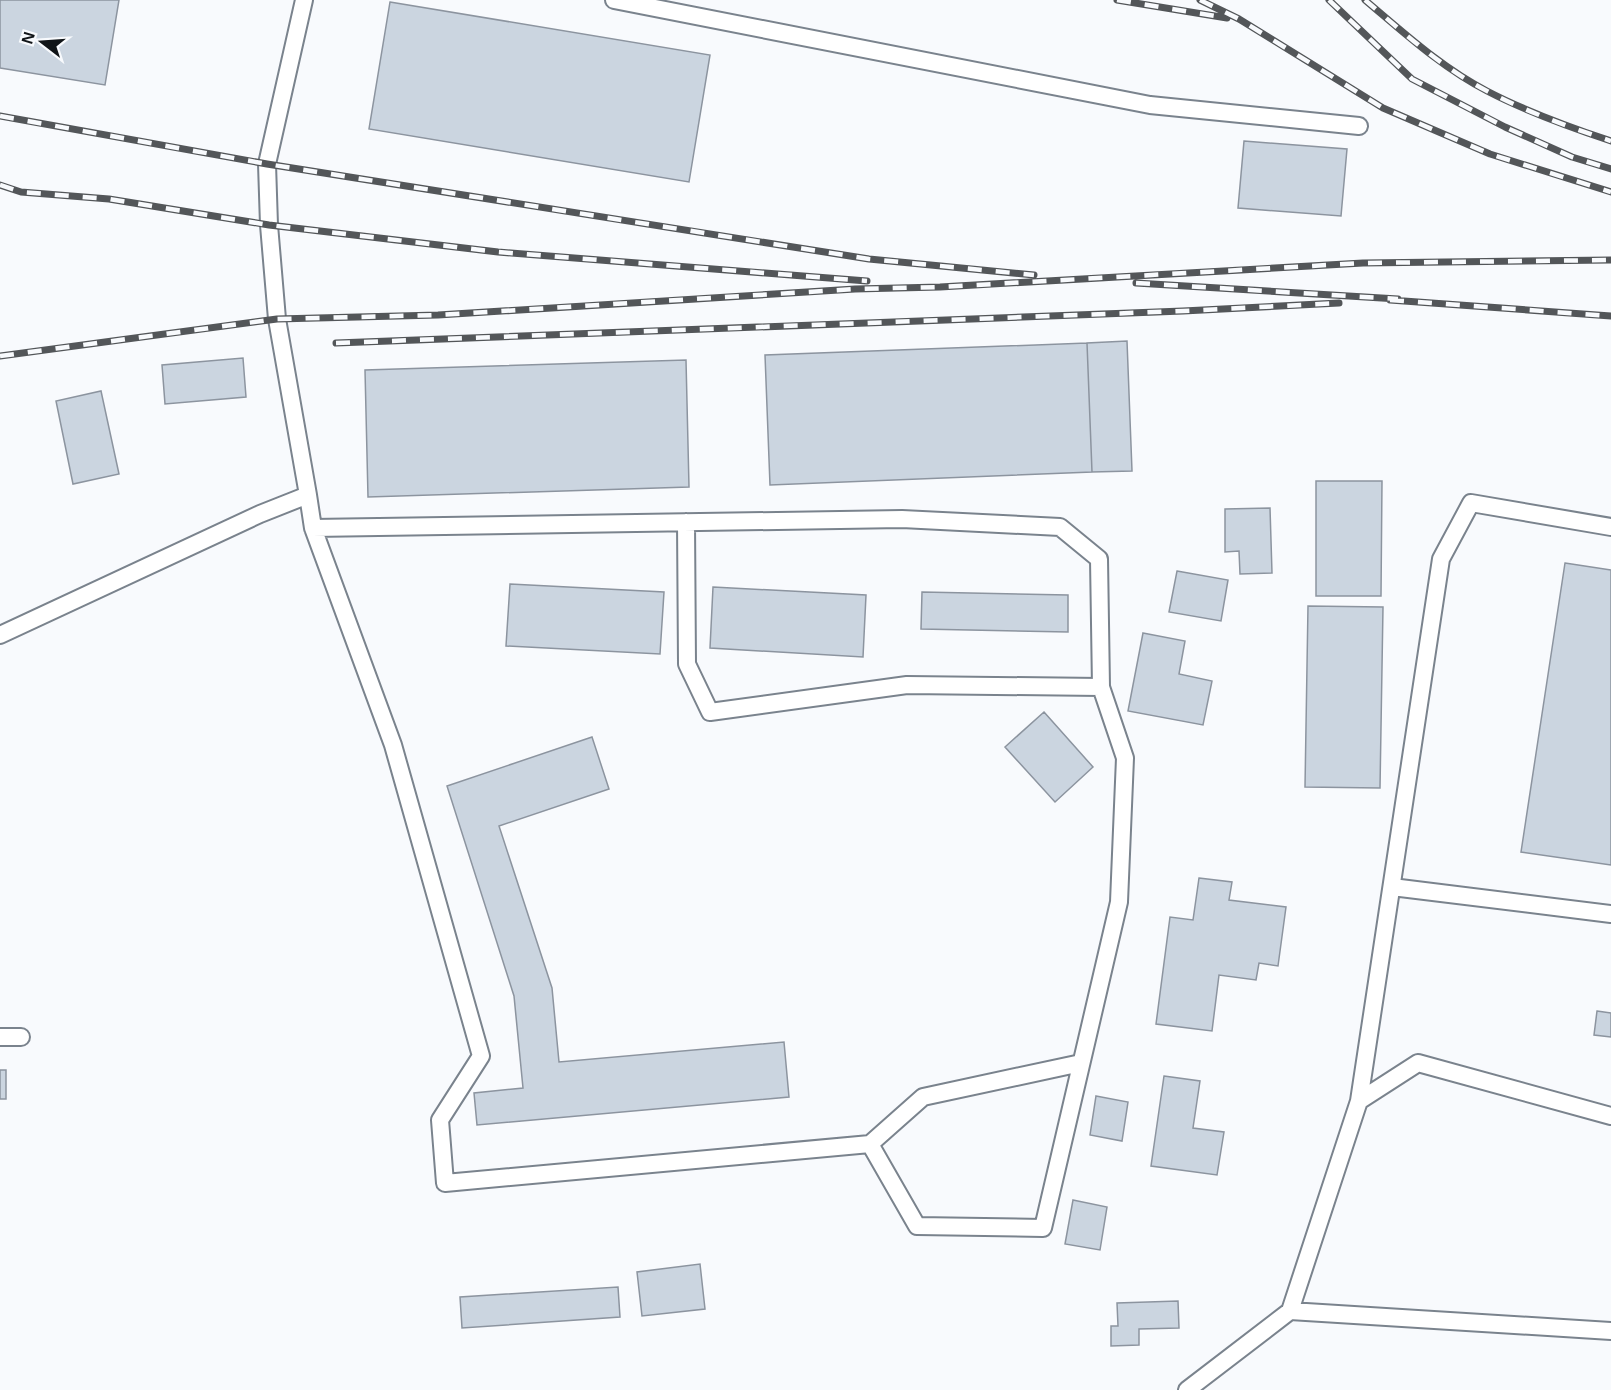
<svg xmlns="http://www.w3.org/2000/svg" width="1611" height="1390" font-family="Helvetica,sans-serif">
<style>
.building{fill:#cbd5e0;stroke:#8c949f;stroke-width:1.5}
.lines{fill:none;stroke-linecap:round;stroke-linejoin:round}
.lane-casing{stroke:#7a838d;stroke-width:20}
.lane{stroke:#fff;stroke-width:16}
.rail-casing{stroke:#535659;stroke-width:7}
.rail{stroke:#f8fafd;stroke-width:4.5;stroke-dasharray:14;stroke-linecap:butt}
</style>
<rect width="100%" height="100%" fill="#f8fafd"/>
<path class="building" d="M0 0H119L105 85 0 68Z
M390 2 710 55 689 182 369 129Z
M1244 141 1347 149 1341 216 1238 208Z
M1127 341 1132 471 1092 472 1087 343Z
M1087 343 1092 472 770 485 765 355Z
M243 358 246 397 165 404 162 365Z
M686 360 689 487 368 497 365 370Z
M101 391 119 474 73 484 56 401Z
M1316 481H1382L1381 596H1316Z
M1270 508 1272 573 1240 574 1239 551 1225 552V509Z
M1565 563 1611 570V865L1521 852Z
M1177 571 1228 580 1221 621 1169 612Z
M510 584 664 592 660 654 506 646Z
M713 587 866 595 863 657 710 648Z
M922 592 1068 595V632L921 629Z
M1308 606 1383 607 1380 788 1305 787Z
M1143 633 1185 641 1179 674 1212 681 1203 725 1128 711Z
M1044 712 1093 767 1055 802 1005 747Z
M592 737 609 789 499 826 552 988 559 1062 784 1042 789 1097 477 1125 474 1093 523 1088 514 996 447 786Z
M1199 878 1232 882 1229 900 1286 907 1278 966 1259 963 1256 980 1219 975 1212 1031 1156 1024 1170 917 1193 920Z
M1597 1011 1611 1013V1037L1594 1035Z
M0 1070H6V1099H0Z
M1164 1076 1200 1081 1193 1128 1224 1132 1217 1175 1151 1166Z
M1096 1096 1128 1102 1122 1141 1090 1135Z
M1073 1200 1107 1207 1100 1250 1065 1244Z
M700 1264 705 1309 642 1316 637 1272Z
M618 1287 620 1317 462 1328 460 1297Z
M1178 1301 1179 1328 1139 1329V1345L1111 1346V1326H1118L1117 1303Z"/>
<g class="lines">
<g class="lane-casing">
<path id="lane" d="M614 0 1150 105 1359 126
M308 495 313 528 393 745 481 1056 440 1120 445 1183 870 1144 917 1226 1043 1228 1119 902 1125 758 1101 687 1099 559 1060 527 902 519 313 528
M686 522 687 664 710 712 907 685 1101 687
M0 635 260 514 308 495 277 319 269 225 267 164 304 0
M1392 887 1611 914
M0 1037H21
M1359 1101 1418 1063 1611 1116
M870 1144 923 1097 1081 1063
M1290 1311 1611 1331
M1187 1390 1290 1311 1359 1101 1441 559 1471 503 1611 527"/>
</g>
<use href="#lane" class="lane"/>
<g class="rail-casing">
<path id="rail" d="M1117 0 1227 18
M1200 0 1239 19 1383 108 1490 154 1611 192
M1329 0 1412 79 1505 127 1572 157 1611 169
M1365 0C1403 32 1442 68 1487 91 1527 112 1569 127 1611 141
M0 116 267 164 869 259 1034 275
M0 185 21 192 109 199 269 225 498 252 867 281
M1136 283 1398 299
M1390 300 1611 316
M336 343 1183 311 1339 303
M0 356 277 319 438 315 855 289 940 287 1363 263 1611 260"/>
</g>
<use href="#rail" class="rail"/>
</g>
<g transform="translate(42 42) rotate(287)" stroke="#f8fafd" stroke-width="4.5" paint-order="stroke">
<path d="M0-4.5L10 22L0 15L-10 22Z" fill="#111518"/>
<text y="-9" font-size="16" font-weight="bold" text-anchor="middle" fill="#111518">N</text>
</g>
</svg>
